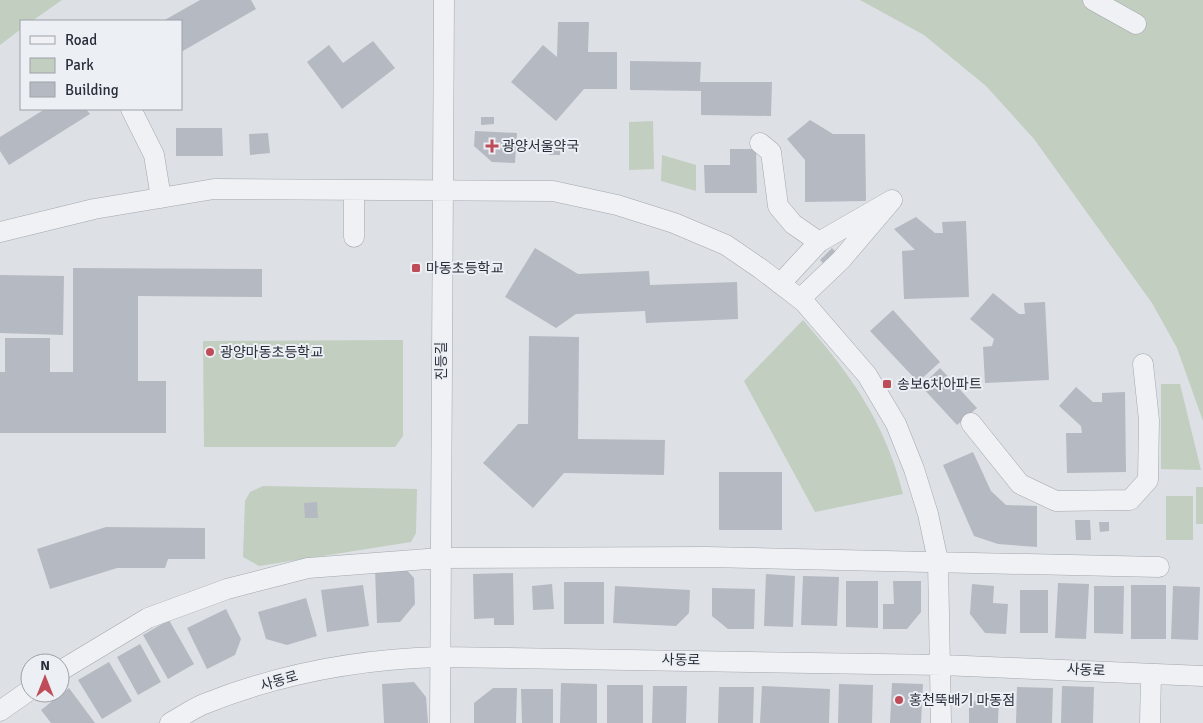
<svg xmlns="http://www.w3.org/2000/svg" width="1203" height="723" font-family="Signika,'Noto Sans KR',sans-serif">
<style>
.green{fill:#c2cebf}
.building{fill:#b5b9c1}
.lines{fill:none;stroke-linecap:round;stroke-linejoin:round}
.minor-casing{stroke:#a3a7ae;stroke-width:21}
.minor{stroke:#eff1f4;stroke-width:20}
.poi-dot{fill:#bf4d59;stroke:#eceff3;stroke-width:2}
.labels{text-anchor:middle;dominant-baseline:central;stroke-width:4;stroke-linejoin:round;paint-order:stroke}
.poi-label{font-size:14px;fill:#282e3a;stroke:#eceff3;text-anchor:start}
.street-label{font-size:14px;fill:#282e3a;stroke:#eceff3}
</style>
<rect width="100%" height="100%" fill="#dde0e5"/>
<path class="green" d="M0 0H62L32 21H21V29L0 45Z
M860 0H1203V421L1177 348 1152 303 1034 139 986 86 924 35Z
M653 121 654 169 629 170V122Z
M662 155 696 165V191L661 181Z
M803 320C851 375 885 422 903 494L815 512 744 381Z
M403 340V436L395 447H204L203 341Z
M1161 384H1180L1201 470 1161 469Z
M263 486 417 489 416 533 411 542 259 566 243 557 245 501 250 492Z
M1196 487H1203V524H1196Z
M1166 496H1193V540H1166Z"/>
<path class="building" d="M200 0H251L256 9 181 52V21H163Z
M558 22H589L588 52H617V89H584L556 121 511 82 543 45 557 57Z
M373 41 395 68 342 109 307 62 329 45 343 63Z
M630 61 701 62 700 82H772L771 116 701 115V91L630 90Z
M45 109H86L90 114 9 165 0 151V137Z
M481 117H494V124L481 125Z
M810 120 833 134H865L866 201 805 202V160L787 139Z
M176 128H222L223 156H176Z
M475 131 517 133 515 163 492 162 474 146Z
M268 133 270 153 250 155 249 134Z
M549 141H560V155H549Z
M730 149H756L757 193H705L704 165H730Z
M916 217 935 233H943L942 222 966 221 969 297 904 299 902 251 915 250 894 229Z
M535 248 578 274 649 271 650 285 737 282 738 319 646 323 645 311 576 314 556 328 505 297Z
M832 248 839 255 827 267 820 260Z
M73 268 262 269V297L138 296V381H166V433H0V372H5V338H50V372H73Z
M0 275 64 276 63 335 0 333Z
M993 293 1019 314H1025L1024 303 1045 302 1049 380 985 383 983 347 992 346 994 339 970 319Z
M893 310 940 362 918 382 870 331Z
M529 336 579 337 578 439 665 440 664 475 564 473 533 508 483 463 518 424H528Z
M940 368 977 408 957 425 921 386Z
M1076 387 1093 402H1102V393L1125 392 1126 472 1067 473 1066 433H1082L1081 426 1059 406Z
M973 452 991 491 1006 505 1037 506V547L998 544 974 536 943 465Z
M719 472H782V530H719Z
M317 502 318 518H305L304 503Z
M1075 520H1090L1091 540H1076Z
M1099 522H1109V531L1100 532Z
M106 527 205 528V559H168L165 568H117L50 589 37 549Z
M405 568 414 578 415 604 400 622 377 623 375 569Z
M513 573 514 625H494V618L474 619 473 574Z
M766 574 795 576 793 627 764 626Z
M803 576 839 577 837 626 801 625Z
M846 581H878V628L846 627Z
M893 581H921V612L907 629H883V604H894Z
M564 582H604V624H564Z
M1058 583 1089 584 1086 639 1055 638Z
M552 584 554 609 533 610 532 586Z
M972 584 994 586 993 603 1008 604 1006 634 985 633 970 614Z
M363 585 369 626 327 632 321 590Z
M1131 585H1166V639H1131Z
M615 586 690 590 689 613 676 626 613 623Z
M1094 586H1124L1123 634 1094 633Z
M1173 586 1200 587 1198 640 1171 639Z
M712 588 755 589 754 629H728L712 616Z
M1020 590H1048V633H1020Z
M306 598 317 636 287 645 266 639 258 612Z
M226 609 241 639 235 655 207 669 187 628Z
M169 620 194 664 168 679 143 635Z
M140 644 161 682 138 695 117 657Z
M109 662 132 701 102 719 78 680Z
M414 682 426 697 428 723H384L382 684Z
M561 683 597 684V723H560Z
M892 683 923 684 921 723H890Z
M839 684 873 685 872 723H838Z
M607 685H643V723H607Z
M653 686H687L686 723H652Z
M762 686 830 689 829 723H760Z
M1062 686 1094 687 1093 723H1061Z
M719 687H754L753 723H718Z
M1017 687 1053 688 1052 723H1016Z
M69 688 95 723H51L41 710Z
M493 688H517L516 723H474V703Z
M521 689H553V723H522Z
M983 694 999 695 998 723H969V706Z"/>
<g class="lines">
<g class="minor-casing">
<path id="minor" d="M1093 0 1136 24
M131 109 154 155 161 198
M760 143 771 152 778 206 793 224 819 242
M354 190V237
M0 232 94 209 214 189 553 191 617 205 674 223 726 245 761 269 804 302 867 375 896 424 914 469 928 514 938 561 941 723
M780 284 819 242 892 200 841 260 800 299
M971 423 1020 484 1056 501 1130 500 1148 480 1149 420 1143 364
M60 671 148 618 227 589 308 568 441 558 707 557 1159 567
M0 711 30 690
M170 723C181 717 192 709 204 704 279 674 360 659 440 657L942 665 1203 676
M440 723 444 0
M1150 723 1151 674"/>
</g>
<use href="#minor" class="minor"/>
</g>
<g class="poi-dot">
<path d="M489.5 138.5h5v5h5v5h-5v5h-5v-5h-5v-5h5z"/>
<rect x="411" y="263" width="10" height="10" rx="2.5"/>
<circle cx="210" cy="352" r="5"/>
<rect x="882" y="379" width="10" height="10" rx="2.5"/>
<circle cx="899" cy="700" r="5"/>
</g>
<g class="labels">
<g class="poi-label">
<text x="502" y="146">광양서울약국</text>
<text x="426" y="268">마동초등학교</text>
<text x="220" y="352">광양마동초등학교</text>
<text x="897" y="384">송보6차아파트</text>
<text x="909" y="700">홍천뚝배기 마동점</text>
</g>
<g class="street-label">
<text transform="translate(441 361) rotate(-90)">진등길</text>
<text transform="translate(681 660) rotate(1)">사동로</text>
<text transform="translate(1086 670) rotate(3)">사동로</text>
<text transform="translate(279 681) rotate(-16)">사동로</text>
</g>
</g>
<rect x="20" y="20" width="162" height="90" fill="#eceff3" stroke="#9ea2a9"/>
<rect x="30" y="36" width="25" height="8" fill="#eff1f4" stroke="#9ea2a9"/>
<text x="65" y="45" font-size="15" fill="#282e3a">Road</text>
<rect x="30" y="58" width="25" height="15" fill="#c2cebf" stroke="#9ea2a9"/>
<text x="65" y="70" font-size="15" fill="#282e3a">Park</text>
<rect x="30" y="82" width="25" height="15" fill="#b5b9c1" stroke="#9ea2a9"/>
<text x="65" y="95" font-size="15" fill="#282e3a">Building</text>
<g transform="translate(45 678)"><circle r="24" fill="#eceff3" stroke="#9ea2a9"/>
<path d="M0-4L9 19L0 12L-9 19Z" fill="#bf4d59"/>
<text y="-8" font-size="14" font-weight="bold" text-anchor="middle" fill="#282e3a">N</text>
</g>
</svg>
